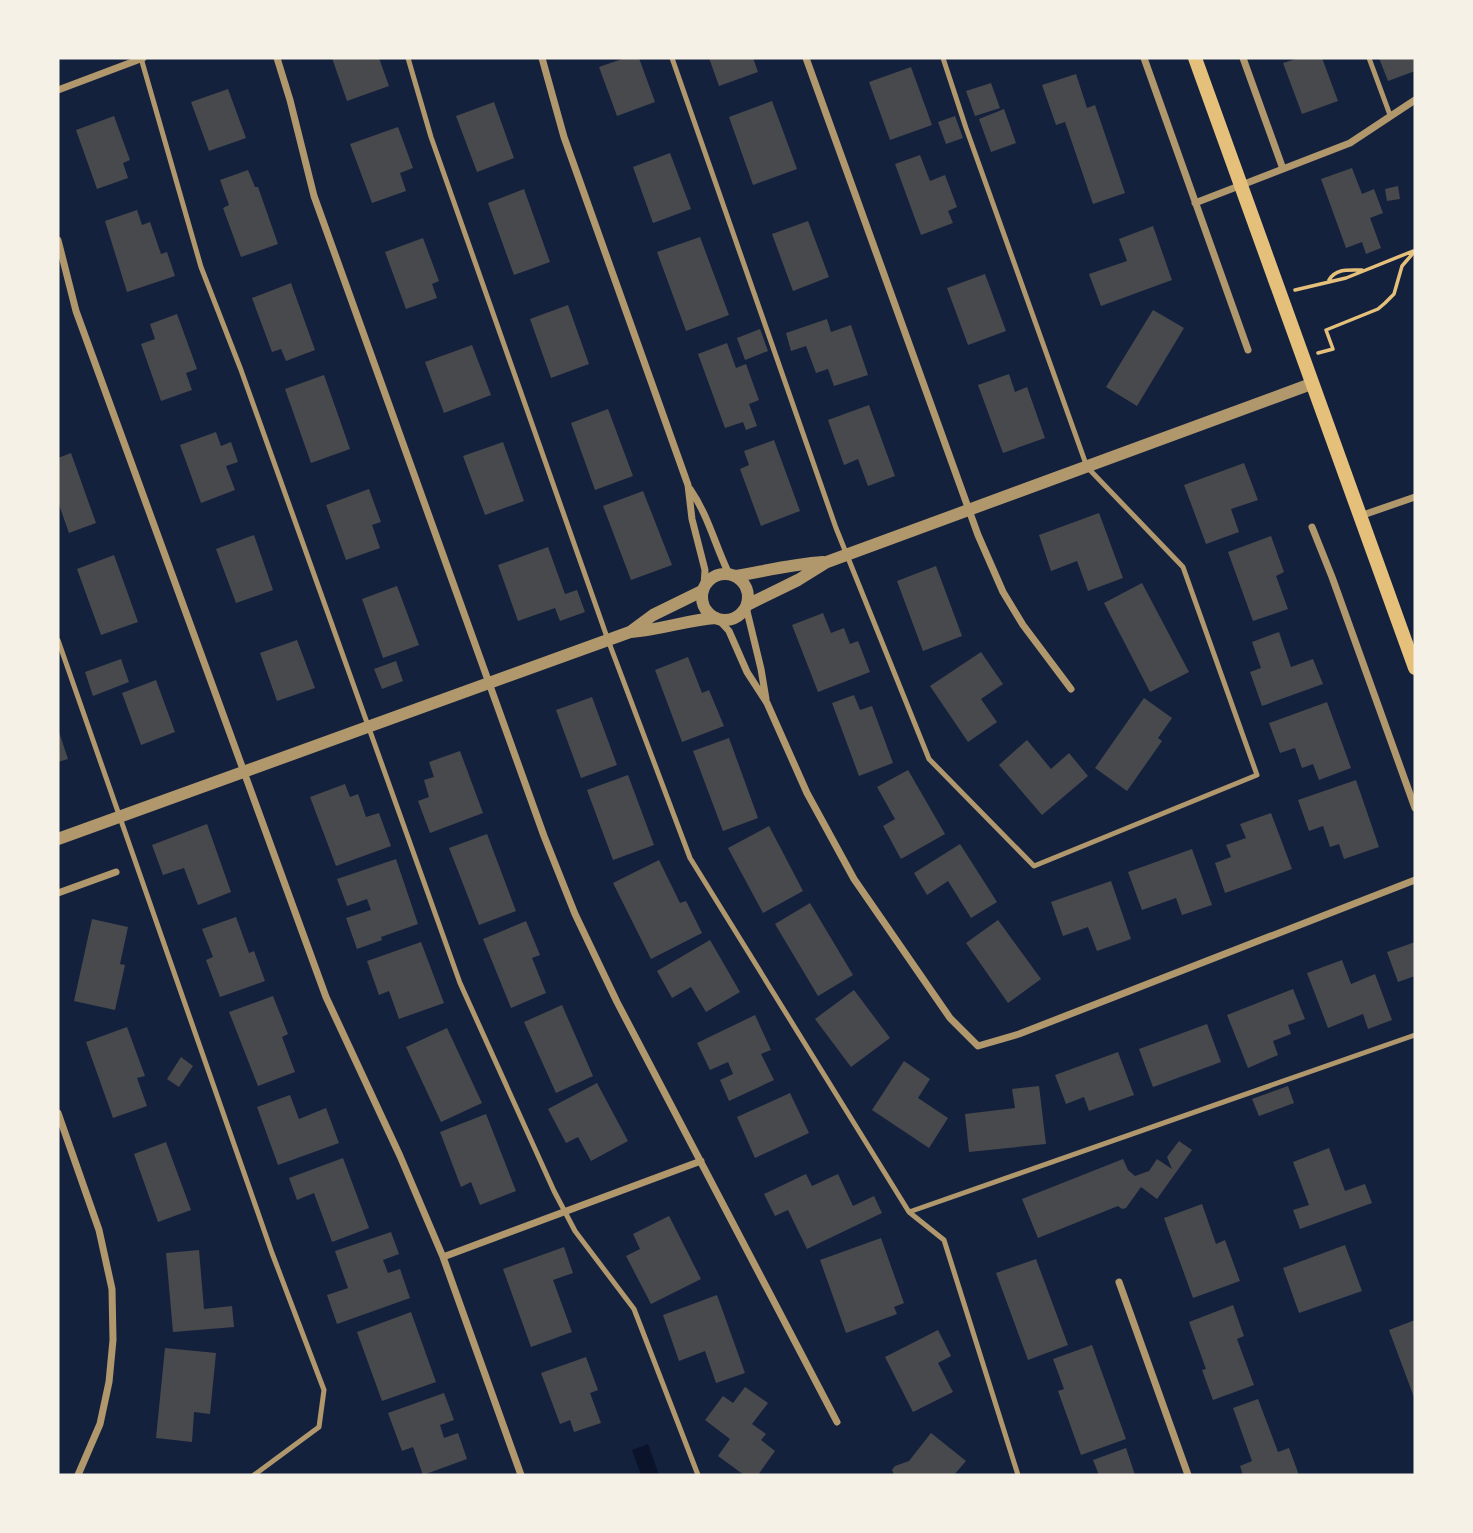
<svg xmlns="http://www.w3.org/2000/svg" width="1473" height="1533" font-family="'Work Sans',sans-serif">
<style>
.water{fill:#0b132b}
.building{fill:#48494c}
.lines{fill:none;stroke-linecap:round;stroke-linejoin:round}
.path{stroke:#e5c07b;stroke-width:3.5}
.service{stroke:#b1986c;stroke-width:5}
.minor{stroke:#b1986c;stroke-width:7}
.tertiary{stroke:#b1986c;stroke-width:12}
.secondary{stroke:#e5c07b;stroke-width:14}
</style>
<rect width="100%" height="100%" fill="#14213d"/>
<path class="water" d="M648 1444 659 1475H641L632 1450Z"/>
<path class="building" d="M332 58H379L389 86 347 101Z
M625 58H639L655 102 617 116 599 67Z
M709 58H753L758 72 719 86Z
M1299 58H1322L1338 101 1302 114 1283 63Z
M1379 58H1415V71L1388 81Z
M911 67 932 125 890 140 869 82Z
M1076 74 1087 108 1095 105 1125 193 1093 204 1065 122 1056 125 1042 85Z
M991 83 1000 108 975 116 966 91Z
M228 89 246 138 209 151 191 102Z
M772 101 797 169 753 185 729 117Z
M494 102 514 158 477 172 456 116Z
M1004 109 1016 143 991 152 979 119Z
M114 116 130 160 123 163 128 178 97 189 76 130Z
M955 116 963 138 946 144 938 122Z
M398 127 413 168 400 173 406 191 372 203 350 144Z
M670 153 691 209 653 223 633 167Z
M920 155 930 181 945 175 957 207 948 211 953 223 921 235 895 164Z
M1352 168 1362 194 1374 189 1383 213 1370 218 1381 248 1366 254 1362 242 1346 248 1321 179Z
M248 170 255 187H258L278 244 241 257 223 208 229 205 220 180Z
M1398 186 1400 199 1387 201 1385 189Z
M524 189 550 262 514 275 488 203Z
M137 210 142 225 150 222 161 254 167 252 175 276 127 292 105 221Z
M808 221 829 277 793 291 772 234Z
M1153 226 1172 280 1101 306 1089 274 1127 261 1119 239Z
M700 237 729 315 686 331 657 252Z
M423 238 439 281 432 284 437 298 406 309 385 252Z
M985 274 1006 331 968 345 947 288Z
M291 283 315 350 286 361 281 349 272 352 252 298Z
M568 305 589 364 551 378 530 319Z
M1153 310 1184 328 1137 406 1106 387Z
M177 314 197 369 186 373 192 390 161 401 141 344 155 339 150 324Z
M827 319 831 332 851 325 868 375 834 386 828 369 816 373 806 346 791 351 786 333Z
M760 329 768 351 745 360 737 338Z
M727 343 736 368 746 364 759 400 749 404 757 426 746 430 743 422 725 428 698 354Z
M472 345 491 395 444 413 425 362Z
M1009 374 1015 392 1027 387 1045 438 1003 453 978 385Z
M324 375 350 449 311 463 285 389Z
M869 405 895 476 868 486 858 459 844 465 828 420Z
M608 409 633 476 595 490 571 423Z
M216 432 221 446 231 442 238 462 226 466 235 490 201 503 180 445Z
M774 440 800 511 761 526 740 469 749 465 744 451Z
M503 442 524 501 485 515 463 456Z
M71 453 96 523 69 533 58 502V458Z
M1244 463 1258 500 1231 509 1239 532 1206 544 1184 485Z
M369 489 381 522 372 525 380 548 346 560 326 505Z
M643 491 672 565 631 580 603 506Z
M1099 513 1123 578 1088 591 1077 561 1051 571 1039 535Z
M254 535 273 590 236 603 216 549Z
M1271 536 1284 572 1276 576 1288 609 1253 621 1228 552Z
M548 547 565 594 577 590 585 612 560 621 555 608 518 621 498 565Z
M114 555 138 622 101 635 77 569Z
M936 566 962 636 923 651 897 581Z
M1142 583 1189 672 1150 692 1104 603Z
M397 586 419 645 383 658 362 599Z
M823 613 831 633 844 628 850 644 858 641 870 672 818 692 792 625Z
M1279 632 1291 667 1313 659 1323 684 1262 706 1250 672 1261 668 1252 642Z
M297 640 315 688 277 701 260 653Z
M981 652 1003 684 981 699 997 722 968 742 930 686Z
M688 657 702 693 709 690 724 726 682 742 655 670Z
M121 659 129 682 93 696 85 672Z
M396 661 403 681 382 689 374 669Z
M156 680 175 732 141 745 122 693Z
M854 695 860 710 872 706 893 763 859 776 832 703Z
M592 697 617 765 581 778 556 710Z
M1144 698 1172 718 1158 738 1162 741 1127 791 1095 768Z
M1327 702 1351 768 1319 780 1313 764 1302 768 1295 748 1280 753 1269 723Z
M58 729 68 759 58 762Z
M729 738 758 818 723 831 693 751Z
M1027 740 1051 769 1069 753 1088 776 1042 815 999 765Z
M460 751 483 813 430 833 418 801 429 797 424 780 434 777 429 762Z
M908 770 945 834 901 859 883 826 895 819 877 787Z
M628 775 654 845 613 860 587 790Z
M1356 780 1379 847 1344 859 1339 844 1330 847 1323 826 1309 831 1298 800Z
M345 784 350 797 358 794 366 817 379 813 391 846 336 866 310 797Z
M1271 813 1292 869 1225 893 1215 863 1231 857 1226 845 1246 838 1240 824Z
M207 824 231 892 198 905 184 868 163 875 152 845Z
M769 826 803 891 763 913 728 848Z
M487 834 516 911 479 925 449 848Z
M960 844 997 902 971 918 948 881 927 895 914 873Z
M1192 849 1212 905 1182 915 1176 898 1142 910 1128 872Z
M396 859 418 924 381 937 382 940 357 949 346 918 371 910 367 899 347 906 337 879Z
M659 860 680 903 686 901 702 933 651 959 613 883Z
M1111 881 1131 939 1097 951 1088 927 1063 936 1051 902Z
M810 903 853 975 818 996 775 924Z
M236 917 249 953 254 951 265 981 220 997 206 960 213 957 202 929Z
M92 919 128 927 120 964 125 965 115 1010 74 1001Z
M998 920 1041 979 1008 1003 966 943Z
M526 921 540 955 532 958 546 993 511 1008 483 939Z
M710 940 740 992 706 1012 691 987 672 998 657 971Z
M421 942 444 1003 399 1019 389 991 379 995 367 961Z
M1415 942V976L1398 982 1387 952Z
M1342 960 1351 984 1375 974 1392 1020 1368 1029 1363 1014 1328 1028 1307 973Z
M1293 989 1305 1019 1288 1025 1291 1034 1273 1041 1278 1055 1248 1068 1227 1015Z
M854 990 890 1038 851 1067 815 1019Z
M273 996 288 1034 282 1037 295 1072 258 1086 229 1012Z
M562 1005 593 1076 556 1093 524 1022Z
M755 1015 771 1050 761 1054 774 1080 729 1101 720 1080 733 1074 728 1062 710 1070 697 1043Z
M1207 1024 1221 1062 1153 1087 1139 1049Z
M127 1027 145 1076 137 1078 147 1106 113 1118 86 1042Z
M447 1028 482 1103 441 1122 406 1047Z
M1118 1052 1134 1095 1089 1111 1084 1097 1066 1104 1055 1075Z
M181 1057 193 1066 179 1087 167 1079Z
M904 1061 930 1079 918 1098 948 1118 929 1148 872 1110Z
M597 1083 628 1141 591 1161 578 1137 566 1143 548 1109Z
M1039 1086 1046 1144 969 1152 965 1114 1015 1108 1012 1089Z
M1288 1086 1294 1103 1259 1116 1252 1099Z
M790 1093 809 1133 755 1158 737 1117Z
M290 1095 299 1119 326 1108 339 1143 278 1165 257 1107Z
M486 1114 516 1191 480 1205 471 1182 461 1187 440 1132Z
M1179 1141 1192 1150 1157 1199 1141 1187 1126 1208 1122 1209 1118 1206 1038 1238 1022 1199 1123 1159 1128 1170 1135 1176 1149 1171 1157 1159 1172 1169 1167 1157Z
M166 1142 191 1210 158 1222 134 1154Z
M1329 1148 1345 1191 1365 1184 1372 1203 1300 1229 1293 1210 1309 1205 1293 1162Z
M343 1158 369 1228 332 1242 314 1193 297 1200 289 1178Z
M806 1174 812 1186 838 1174 853 1206 874 1196 882 1213 807 1249 788 1210 775 1216 764 1194Z
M1202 1204 1216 1244 1225 1240 1240 1281 1193 1298 1164 1218Z
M669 1216 701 1279 651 1304 626 1256 640 1249 633 1234Z
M391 1232 399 1254 383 1260 388 1273 400 1269 410 1298 337 1324 327 1295 348 1288 335 1251Z
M881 1238 904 1303 894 1307 897 1314 846 1333 820 1260Z
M1345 1245 1362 1291 1299 1313 1283 1268Z
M564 1247 573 1273 553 1280 572 1332 531 1347 503 1269Z
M199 1250 204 1309 232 1306 234 1327 173 1332 166 1253Z
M1036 1259 1068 1345 1028 1360 996 1273Z
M717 1295 745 1373 716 1383 705 1351 679 1361 663 1315Z
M1233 1305 1244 1336 1237 1339 1254 1385 1213 1400 1202 1370 1206 1369 1189 1322Z
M411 1312 436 1382 382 1401 357 1332Z
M1415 1320V1400L1389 1330Z
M938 1330 951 1356 938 1363 953 1392 913 1412 885 1357Z
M1092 1345 1126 1439 1081 1455 1058 1391 1064 1389 1053 1359Z
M165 1348 216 1353 210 1414 194 1412 192 1442 156 1438Z
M586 1357 598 1390 590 1393 601 1423 574 1432 570 1420 560 1424 541 1373Z
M745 1387 768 1403 752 1424 766 1434 761 1440 775 1451 758 1475H744L718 1456 730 1439 705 1420 723 1396 733 1403Z
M444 1393 454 1420 440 1425 444 1438 458 1433 467 1459 423 1475 413 1447 402 1451 388 1413Z
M1258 1399 1278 1452 1289 1448 1299 1475H1243L1240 1466 1252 1461 1233 1408Z
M931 1433 966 1461 954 1475H894L892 1470 895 1466 909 1461Z
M1126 1448 1135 1475H1099L1093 1460Z"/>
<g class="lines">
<path class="path" d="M1329 280C1336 268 1349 270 1362 270
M1295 290 1346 278 1413 251
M1318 353 1333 349 1326 330 1378 309 1385 303 1394 294 1402 266 1415 251"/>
<path class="service" d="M141 58 201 267 241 370 460 983 554 1191 575 1231 634 1309 698 1475
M408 58 431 137 608 640 690 858 909 1212 944 1240 1018 1475
M672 58 836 528 929 759 1034 866 1257 775 1183 567 1087 467 966 128 943 58
M1369 58 1390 115
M58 640 272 1253 324 1390 319 1427 254 1475
M909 1212 1415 1035"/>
<path class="minor" d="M277 58 290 100 314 196 544 836 575 914 617 1002 837 1422
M542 58 564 137 688 485 692 519 705 570 704 586
M806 58 978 535 1003 592 1023 625 1071 689
M1144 58 1248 350
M1243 58 1283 169
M58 90 143 58
M1195 203 1350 143 1415 100
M58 240 76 311 326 997 400 1156 443 1257 521 1475
M690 489C708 515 715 545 729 574
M1360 516 1415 497
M1312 527 1332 577 1415 808
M746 607 761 669 766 699
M718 619 729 631 747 672 767 703 807 793 854 879 950 1018 978 1046 1019 1034 1415 880
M58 893 116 872
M58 1113 99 1230 112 1289 113 1340 109 1382 100 1424 78 1475
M443 1257 701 1161
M1119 1282 1188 1475"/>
<path class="tertiary" d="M702 597a23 23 0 1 1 46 0a23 23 0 1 1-46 0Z
M736 576C765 571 793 564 823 562
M747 605 798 580 827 562 1311 384
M631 632C661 630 686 620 716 618
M58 839 630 632 653 615 702 591"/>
<path class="secondary" d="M1195 58 1415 668"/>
</g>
<rect width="1473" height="1533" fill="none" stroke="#f6f1e7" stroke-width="119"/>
</svg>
